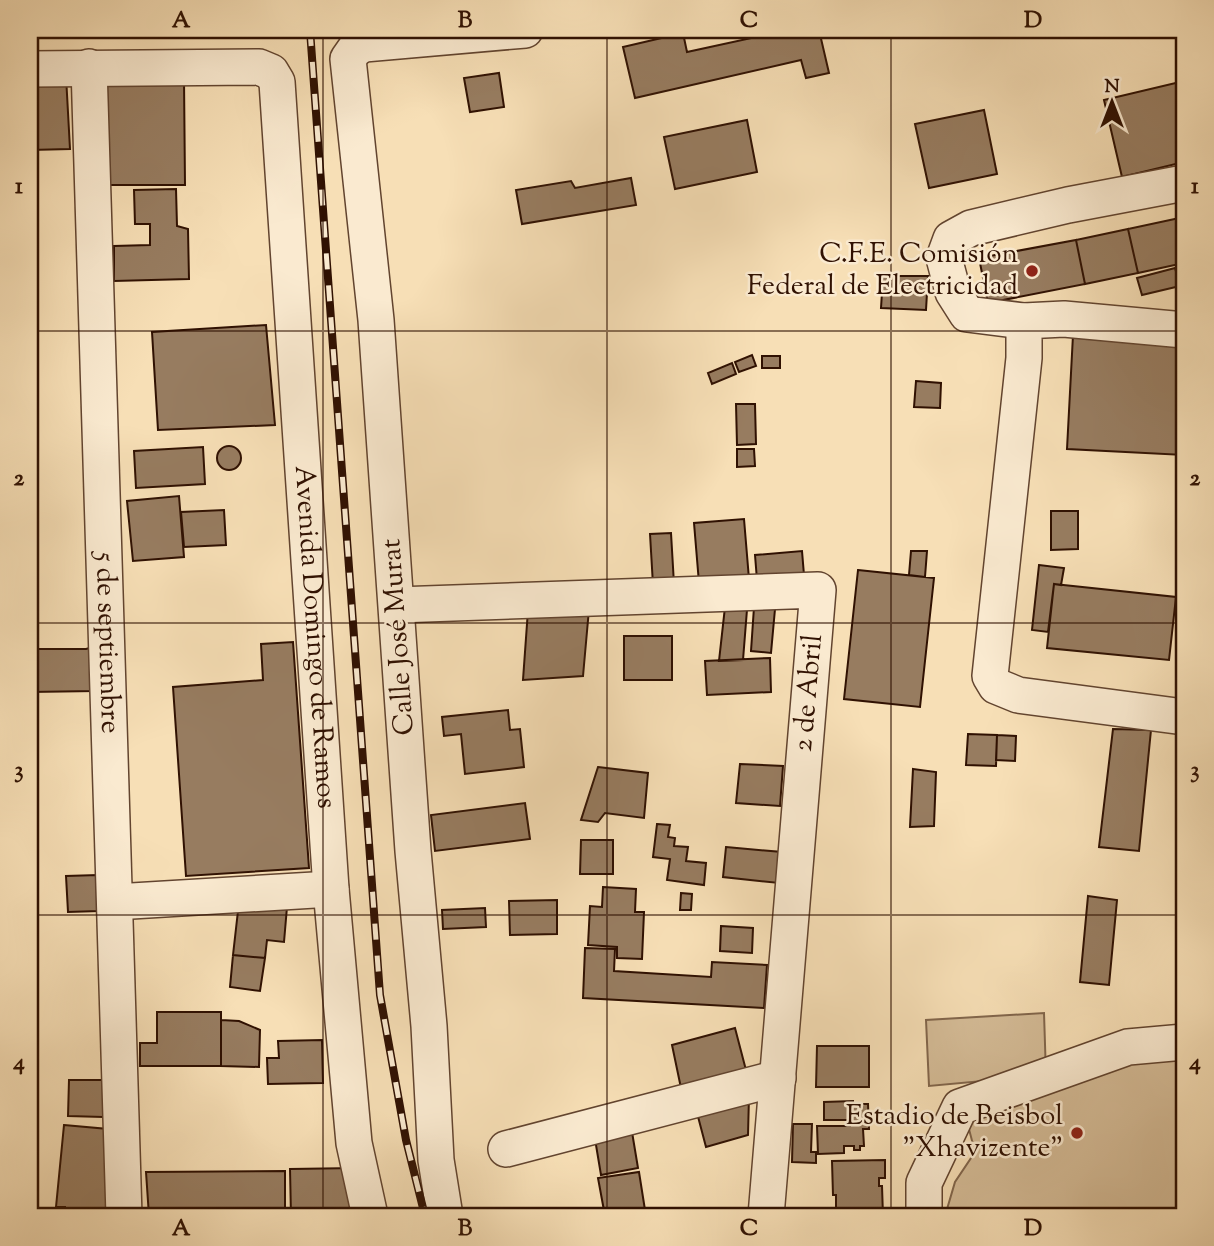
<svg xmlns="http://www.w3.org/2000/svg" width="1214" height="1246" font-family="'Sorts Mill Goudy',serif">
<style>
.green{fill:#d5bc97;stroke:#82664c;stroke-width:2}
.building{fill:#977c60;stroke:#301102;stroke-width:2}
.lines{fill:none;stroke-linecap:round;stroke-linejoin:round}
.minor-casing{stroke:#62442f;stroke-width:38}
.minor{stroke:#faead0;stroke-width:35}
.rail-casing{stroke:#301102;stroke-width:8}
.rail{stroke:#faead0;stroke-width:5;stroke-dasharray:16;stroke-linecap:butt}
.grid{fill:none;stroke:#301102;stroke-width:2;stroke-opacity:0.55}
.poi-dot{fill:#8f2418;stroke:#faead0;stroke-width:2.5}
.labels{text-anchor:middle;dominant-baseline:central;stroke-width:5;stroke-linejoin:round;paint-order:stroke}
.poi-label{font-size:28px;fill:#301102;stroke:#faead0;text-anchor:end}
.street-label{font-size:28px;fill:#301102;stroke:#faead0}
.neatline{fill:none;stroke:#301102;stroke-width:2.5}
.grid-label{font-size:23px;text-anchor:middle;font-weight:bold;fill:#301102}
</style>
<rect width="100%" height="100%" fill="#f7dfb6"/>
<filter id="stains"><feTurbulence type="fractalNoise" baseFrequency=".00286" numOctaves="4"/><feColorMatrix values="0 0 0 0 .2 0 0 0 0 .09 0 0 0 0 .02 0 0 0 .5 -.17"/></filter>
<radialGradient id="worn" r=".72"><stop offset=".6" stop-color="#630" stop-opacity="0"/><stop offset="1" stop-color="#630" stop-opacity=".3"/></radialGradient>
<path class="green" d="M1044 1013 1046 1075 929 1086 926 1020Z
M1184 1047V1216H945L955 1182 975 1152 965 1114Z"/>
<path class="building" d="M788 30H819L829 73 806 78 801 60 635 98 623 47 683 33 687 52Z
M499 73 504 107 470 112 464 78Z
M66 76 70 149 30 150V78Z
M184 79 185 185H108L106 80Z
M1184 81V162L1122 177 1104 100Z
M984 110 997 174 929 188 915 124Z
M747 120 757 172 675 189 664 137Z
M631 178 636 205 522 224 516 190 571 181 575 188Z
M176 189 177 226 188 229 189 279 114 281V246L150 245V224H135L134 190Z
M1184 217V263L1138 273 1128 229Z
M1128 229 1138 273 1085 284 1076 240Z
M1076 240 1085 284 988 303 979 258Z
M1175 268 1180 286 1142 295 1137 278Z
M883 276H928L926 310 881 308Z
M266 325 275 425 158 430 152 332Z
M1073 335 1184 341V455L1067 449Z
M752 355 756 366 739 372 735 362Z
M762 356H780V368H762Z
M732 363 736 374 712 384 708 373Z
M916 381 941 383 940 408 914 407Z
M736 404H755L756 444 737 445Z
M217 458a12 12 0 1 1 24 0a12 12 0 1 1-24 0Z
M203 447 205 484 136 488 134 451Z
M737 449H754L755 466 737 467Z
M179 496 184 557 133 561 127 501Z
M224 510 226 545 184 547 181 512Z
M1051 511H1078V549L1051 550Z
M744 519 749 579 699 583 694 523Z
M671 533 674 584 653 585 650 534Z
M802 551 804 575 757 580 755 555Z
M911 551H927L925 577 909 575Z
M1039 565 1064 568 1061 585 1054 584 1048 632 1032 630Z
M858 570 934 578 920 707 844 699Z
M1054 584 1176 597 1169 660 1047 648Z
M748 597 743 660 719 661 726 598Z
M754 607 775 609 771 653 751 651Z
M589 609 583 676 523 680 528 610Z
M624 636H672V680H624Z
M293 642 309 868 186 876 173 687 263 680 261 644Z
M93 647 95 691 30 692V649H86Z
M770 658 771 692 707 695 705 661Z
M508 710 510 730 520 729 524 767 465 774 461 734 444 736 442 717Z
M1113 729 1151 730 1139 851 1099 847Z
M968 734 997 735 996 766 966 765Z
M997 735 1016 736 1015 761 996 760Z
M740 764 783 766 780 806 736 803Z
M598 767 648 773 644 818 605 813 598 822 581 820Z
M913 769 936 772 934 826 910 827Z
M525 803 530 839 435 851 431 815Z
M657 824 670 825 668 837 675 838 674 846 688 847 686 861 706 863 704 885 667 880 670 859 653 857Z
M581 840H613V874H580Z
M726 847 782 852 779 883 723 877Z
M98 875 99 911 68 912 66 876Z
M1184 885V943H1178Z
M603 887 636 889 635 912H644L642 959 617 958V947L588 945 590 906 602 907Z
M681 893 692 894 691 910H680Z
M1088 896 1117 900 1109 985 1080 982Z
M557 900V934L510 935 509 901Z
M239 902 287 907 284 942 267 940 265 958 233 955Z
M485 908 486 927 443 929 442 910Z
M721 926 753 928 752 953 720 951Z
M585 948 615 949 614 971 711 977 712 962 767 965 764 1008 583 998Z
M233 955 265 958 260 991 230 987Z
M157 1012H221V1066H140V1043H157Z
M221 1020 239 1021 260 1030 259 1067 221 1066Z
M735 1028 747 1074 681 1088 672 1045Z
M322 1040 323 1083 268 1084 267 1058H279L278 1041Z
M817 1046H869V1087H816Z
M30 1060H35V1085H30Z
M69 1080H104L103 1117 68 1116Z
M30 1092 36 1093 33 1118H30Z
M749 1096 748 1135 706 1147 696 1109Z
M853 1101V1104H868L869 1129H863L864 1146H860V1150H854V1146H844V1153L818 1154 817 1126H850V1120H824V1102Z
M793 1124H812L811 1152H816V1163L792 1162Z
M64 1125 108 1129 110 1216H65V1207H56Z
M632 1132 638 1168 601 1175 595 1139Z
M885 1160V1178H879V1186H882L883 1216 836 1215V1195H833L832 1161Z
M356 1168V1216H291L290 1169Z
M285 1171V1216H149L146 1172Z
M639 1172 645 1210 605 1216 598 1178Z
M597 1210 598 1216H571Z"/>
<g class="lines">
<g class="minor-casing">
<g id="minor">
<path id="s1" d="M89 67 124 1216"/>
<path id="s2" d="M30 69 259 67 271 72 277 82 331 889 354 1143 370 1216"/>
<path d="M1024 321 967 314 953 292 944 258 951 239 971 228 1068 205 1184 183"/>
<path d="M1184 330 1064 319 1024 321V358L990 676 996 686 1018 695 1184 717"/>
<path d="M397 605 818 590 766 1216"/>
<path d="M115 902 331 889"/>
<path d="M506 1149 778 1078"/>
<path d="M445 1216 436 1160 429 1026 413 851 376 320 348 59 355 49 364 44 525 30"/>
<path d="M924 1216V1183L960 1107 1128 1047 1184 1042"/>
</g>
</g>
<use href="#minor" class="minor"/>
<g class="rail-casing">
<path id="rail" d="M310 30 380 995 406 1140 425 1216"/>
</g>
<use href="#rail" class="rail"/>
</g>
<path class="grid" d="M323 30V1216M607 30V1216M891 30V1216M30 331H1184M30 623H1184M30 915H1184"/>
<g class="poi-dot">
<circle cx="1032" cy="271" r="7"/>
<circle cx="1077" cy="1133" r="7"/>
</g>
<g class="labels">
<g class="poi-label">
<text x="1018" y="255">C.F.E. Comisión<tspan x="1018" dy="32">Federal de Electricidad</tspan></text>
<text x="1063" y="1117">Estadio de Beisbol<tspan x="1063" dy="32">"Xhavizente"</tspan></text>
</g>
<g class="street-label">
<text transform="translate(399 637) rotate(-94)">Calle José Murat</text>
<text stroke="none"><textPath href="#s2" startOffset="810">Avenida Domingo de Ramos</textPath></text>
<text stroke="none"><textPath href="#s1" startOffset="576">5 de septiembre</textPath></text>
<text transform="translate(809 693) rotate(-85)">2 de Abril</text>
</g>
</g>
<rect width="1214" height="1246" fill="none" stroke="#f7dfb6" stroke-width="77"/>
<g transform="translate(1112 102)" stroke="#faead0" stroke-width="5" paint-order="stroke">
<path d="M0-5L12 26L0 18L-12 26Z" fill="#301102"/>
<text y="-10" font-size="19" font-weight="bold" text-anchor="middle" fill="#301102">N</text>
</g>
<rect x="38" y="38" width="1138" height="1170" class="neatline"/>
<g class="grid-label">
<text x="181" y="27">A</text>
<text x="465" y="27">B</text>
<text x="749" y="27">C</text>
<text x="1033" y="27">D</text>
<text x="19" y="193">1</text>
<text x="1195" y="193">1</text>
<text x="19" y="485">2</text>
<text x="1195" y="485">2</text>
<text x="19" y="777">3</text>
<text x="1195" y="777">3</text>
<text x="19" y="1069">4</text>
<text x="1195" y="1069">4</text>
<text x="181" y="1235">A</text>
<text x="465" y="1235">B</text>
<text x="749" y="1235">C</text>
<text x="1033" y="1235">D</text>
</g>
<rect width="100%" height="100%" filter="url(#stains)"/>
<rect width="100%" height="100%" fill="url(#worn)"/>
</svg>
